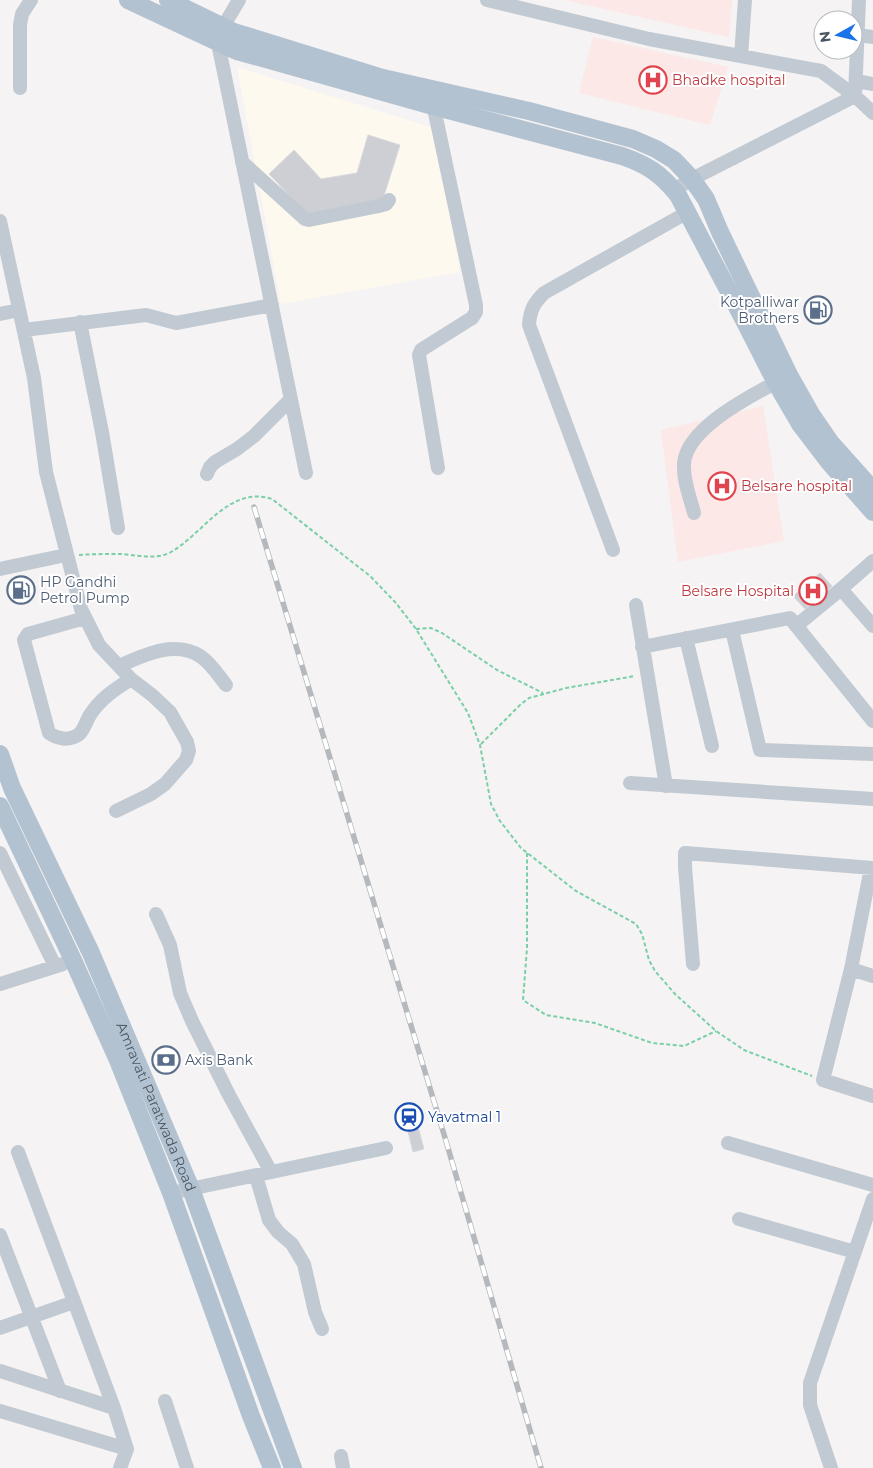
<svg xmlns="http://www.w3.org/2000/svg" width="873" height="1468" font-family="Montserrat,sans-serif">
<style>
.commercial{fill:#fdf9ef}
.medical{fill:#fce8e6}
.building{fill:#cdcfd5;stroke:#d7d9de}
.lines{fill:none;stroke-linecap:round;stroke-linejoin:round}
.path{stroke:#7ad0a6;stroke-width:2;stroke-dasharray:4 2.5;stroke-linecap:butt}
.minor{stroke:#c1cad2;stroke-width:14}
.major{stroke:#b3c2d1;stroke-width:18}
.rail-casing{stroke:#b5b8bd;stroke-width:5.5}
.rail{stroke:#fff;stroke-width:4;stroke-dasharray:11;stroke-linecap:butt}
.labels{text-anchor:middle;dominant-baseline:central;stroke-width:4;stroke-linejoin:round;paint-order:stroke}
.health-label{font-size:14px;fill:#be3a42;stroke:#fff;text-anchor:start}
.service-label{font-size:14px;fill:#4e5e75;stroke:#fff;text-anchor:start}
.street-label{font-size:14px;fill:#4a5661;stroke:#fff}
.transit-label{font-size:14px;fill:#164399;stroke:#fff;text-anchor:start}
</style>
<rect width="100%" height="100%" fill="#f5f3f3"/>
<path class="commercial" d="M237 67 434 128 460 272 281 304Z"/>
<path class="medical" d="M564 0H732L729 37Z
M593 37 728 67 710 125 579 93Z
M763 406 784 541 678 562 661 430Z"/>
<path class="building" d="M368 135 400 145 382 202 309 216 269 174 294 150 321 179 357 173Z
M820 573 832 586 805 609 793 596Z
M414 1112 424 1149 413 1152 404 1115Z"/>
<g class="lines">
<path class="path" d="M79 555C92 554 105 554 118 554 135 554 155 561 171 552 203 534 229 485 272 499L370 576 396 603 416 629 468 713 480 745 491 804 500 821 521 848 576 891 636 924 642 934 649 960 655 971 675 994 716 1031 744 1050 812 1076
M416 629 431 628 442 633 497 670 543 693
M481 744 521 704 529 698 566 688 635 676
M527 853V948L523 1000 546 1015 595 1023 652 1043 684 1046 716 1031"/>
<path class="minor" d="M239 0 223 27 218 43 306 473
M487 0 649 39 821 71 855 96 873 113
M858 35 873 37
M741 56 745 0
M856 81 873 84
M20 88V25L22 14 31 0
M432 99 476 305V312L472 318 421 350 419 355 438 468
M242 162 305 219 309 220 379 206 386 204 389 200
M674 190 692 179 855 96 859 0
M0 221 34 378 46 472 81 609 99 645 131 679 152 695 170 712 187 742 189 751 186 760 165 784 151 794 116 811
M0 314 19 310
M80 322 102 432 118 528
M24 330 146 315 176 323 272 305
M207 474 210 467 215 462 237 449 254 436 291 399
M694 513C690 497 683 481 684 464 686 427 755 394 784 378
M613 550 529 325C530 310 534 303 544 293L688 212
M873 561 841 589 873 626
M0 569 66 555
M636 605 666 786
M85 618 28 634 24 640 49 733C57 739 69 741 78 735 84 731 86 721 90 715 100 699 115 689 131 679
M796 626 841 589
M732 630 760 750 873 754
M686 638 712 746
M642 647 790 618 873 721
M119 666C144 655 174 640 200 656 211 663 218 675 226 685
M630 783 873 799
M0 853 55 966
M871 868 851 969 823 1080 873 1096
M156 914 170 945 180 993 192 1021 229 1095 271 1172
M693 964 685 867V853L873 868
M851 969 873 976
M0 984 63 964
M728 1143 873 1185
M18 1152 114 1408 127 1449 120 1468
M256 1176 269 1220 278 1232 292 1244 304 1264 315 1312 322 1329
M171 1193 386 1148
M739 1219 855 1252
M0 1235 60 1391
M0 1328 74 1302
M0 1371 114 1408
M165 1401 187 1468
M0 1411 127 1449
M341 1456 343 1468
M831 1468 810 1405V1383L873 1199"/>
<g class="major">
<path d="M128 0 237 51 433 106 622 156C648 165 661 174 678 195L744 320 776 383 800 424 829 462 873 512"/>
<path d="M168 0 234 32 383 78 529 111 633 139 656 149 674 160 692 179 706 199 720 232 789 375 811 414 831 443 873 490"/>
<path id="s1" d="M0 754 12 788 91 953 191 1189 293 1468"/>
<path d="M0 806 73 960 117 1058 171 1193 251 1416 272 1468"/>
</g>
<g class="rail-casing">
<path id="rail" d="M254 507 446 1141 541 1468"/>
</g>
<use href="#rail" class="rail"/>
</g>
<defs>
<g id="hospital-ring" transform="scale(1.4375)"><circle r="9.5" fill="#fff" stroke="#e0444e" stroke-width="1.5"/><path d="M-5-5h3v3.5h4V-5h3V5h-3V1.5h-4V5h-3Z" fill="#e0444e"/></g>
<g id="fuel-ring" transform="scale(1.4375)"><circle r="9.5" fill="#fff" stroke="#5c6f8a" stroke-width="1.5"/><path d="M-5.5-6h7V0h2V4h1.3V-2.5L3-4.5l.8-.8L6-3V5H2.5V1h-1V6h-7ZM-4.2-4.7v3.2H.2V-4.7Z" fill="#5c6f8a"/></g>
<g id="bank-ring" transform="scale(1.4375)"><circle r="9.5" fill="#fff" stroke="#5c6f8a" stroke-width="1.5"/><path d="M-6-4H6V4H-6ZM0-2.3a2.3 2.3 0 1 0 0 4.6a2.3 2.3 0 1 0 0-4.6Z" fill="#5c6f8a"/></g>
<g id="station-ring" transform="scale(1.4375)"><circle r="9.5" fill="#fff" stroke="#1a4fb4" stroke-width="1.5"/><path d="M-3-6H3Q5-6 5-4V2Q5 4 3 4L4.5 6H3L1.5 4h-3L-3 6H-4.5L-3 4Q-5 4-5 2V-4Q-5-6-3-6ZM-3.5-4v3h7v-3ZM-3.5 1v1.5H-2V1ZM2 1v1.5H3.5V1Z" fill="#1a4fb4"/></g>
</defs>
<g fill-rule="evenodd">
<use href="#hospital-ring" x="653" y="80"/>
<use href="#fuel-ring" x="818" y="310"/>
<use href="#hospital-ring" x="722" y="486"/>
<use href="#fuel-ring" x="21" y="590"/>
<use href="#hospital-ring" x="813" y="591"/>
<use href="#bank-ring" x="166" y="1060"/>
<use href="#station-ring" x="409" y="1117"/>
</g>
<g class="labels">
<g class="health-label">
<text x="672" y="80">Bhadke hospital</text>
<text x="741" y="486">Belsare hospital</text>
<text x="794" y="591" text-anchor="end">Belsare Hospital</text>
</g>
<g class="service-label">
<text x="799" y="302" text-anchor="end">Kotpalliwar<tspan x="799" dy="16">Brothers</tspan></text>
<text x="40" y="582">HP Gandhi<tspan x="40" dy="16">Petrol Pump</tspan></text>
<text x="185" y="1060">Axis Bank</text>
</g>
<g class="street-label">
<text stroke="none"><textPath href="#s1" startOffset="386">Amravati Paratwada Road</textPath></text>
</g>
<g class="transit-label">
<text x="428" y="1117">Yavatmal 1</text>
</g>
</g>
<g transform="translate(838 35) rotate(262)"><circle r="24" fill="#ffffff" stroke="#b7bbc0"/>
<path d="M0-4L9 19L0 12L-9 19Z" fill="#1a73e8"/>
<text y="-8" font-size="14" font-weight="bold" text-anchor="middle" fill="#4a5661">N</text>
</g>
</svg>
